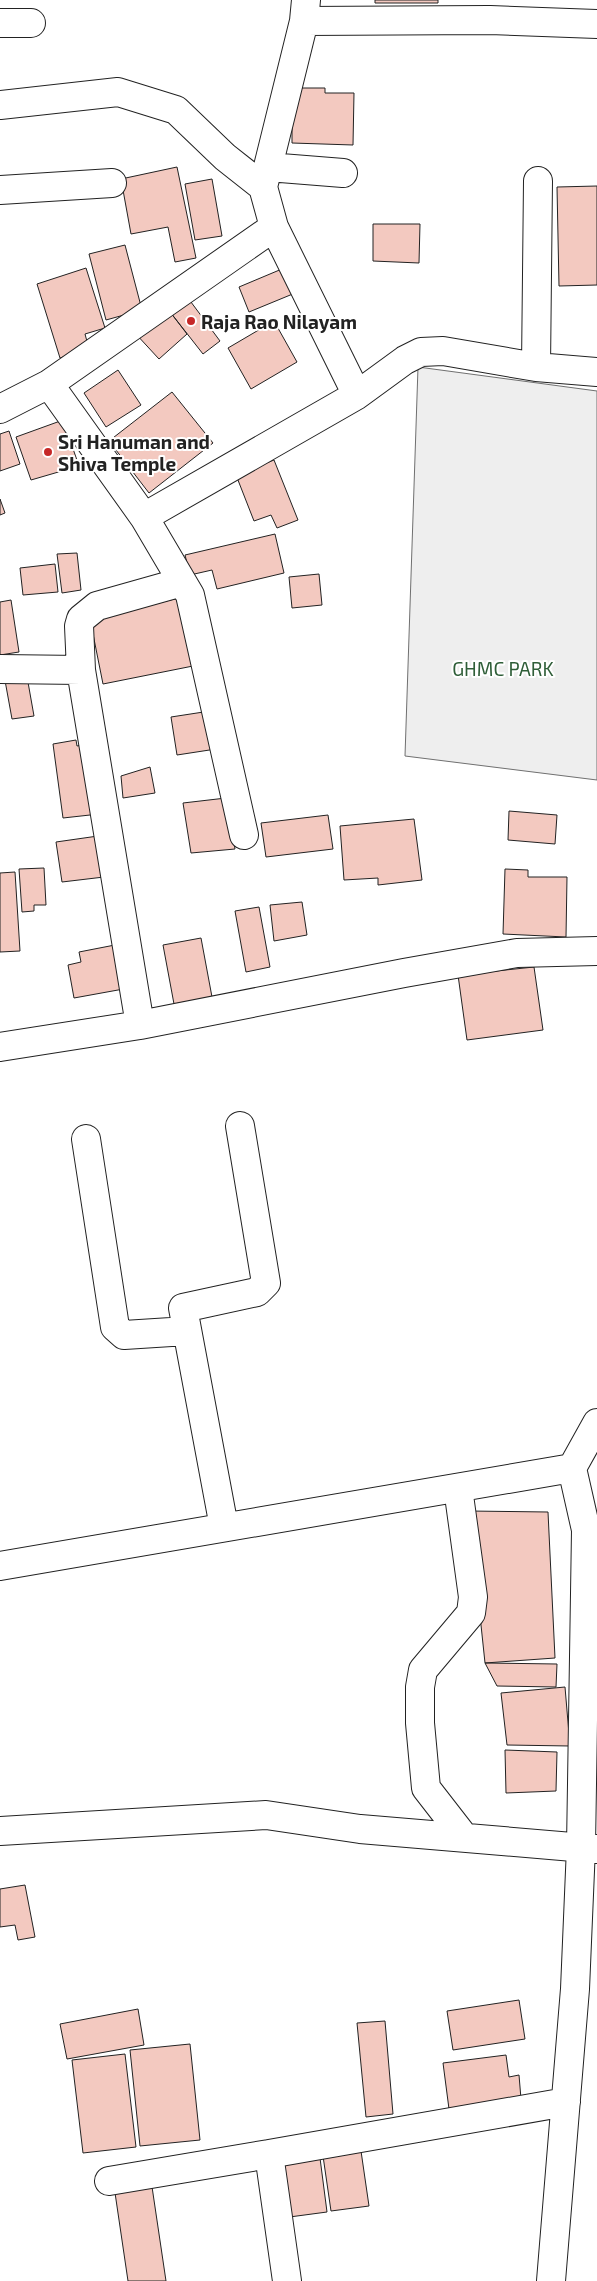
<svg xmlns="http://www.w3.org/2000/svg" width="597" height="2281" font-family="'Exo 2',sans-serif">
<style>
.green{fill:#eee;stroke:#6f6f6f}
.building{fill:#f3c9c0;stroke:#222}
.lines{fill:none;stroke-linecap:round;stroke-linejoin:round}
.minor-casing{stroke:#222;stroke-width:30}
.minor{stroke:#fff;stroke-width:28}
.poi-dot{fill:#c62828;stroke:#fff;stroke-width:2}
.labels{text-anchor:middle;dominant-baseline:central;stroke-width:4;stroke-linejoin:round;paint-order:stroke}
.poi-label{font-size:19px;font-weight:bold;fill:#222;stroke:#fff;text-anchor:start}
.park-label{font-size:19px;fill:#2f5e38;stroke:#fff}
</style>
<rect width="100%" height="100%" fill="#fff"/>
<path class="green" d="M418 367 597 391V780L405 756Z"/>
<path class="building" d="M375 0H438V3H375Z
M292 88H325V93H354L353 145 292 143Z
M177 167 196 258 175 262 168 227 131 234 121 179Z
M212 179 222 236 195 240 185 184Z
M597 186V285L559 286 557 187Z
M373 224H420L419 263 373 261Z
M125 245 142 310 106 320 89 254Z
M289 266 300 291 249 312 239 287Z
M86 268 105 328 85 334 89 349 60 358 37 284Z
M185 294 220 341 203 354 167 308Z
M167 308 187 334 159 359 135 333Z
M274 321 297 362 251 389 228 348Z
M118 370 141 405 106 427 84 393Z
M172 392 213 443 149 493 109 441Z
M63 420 79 466 31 480 16 437Z
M9 431 20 464 0 471V434Z
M274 460 298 520 277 528 271 515 254 521 236 475Z
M0 499 5 513 0 515Z
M275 534 284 573 217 589 212 570 190 575 185 555Z
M77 553 81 590 62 593 57 554Z
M55 564 58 592 23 595 20 568Z
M319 574 322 605 292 608 289 577Z
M179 598 193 666 103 684 90 619Z
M11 600 19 652 0 655V602Z
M26 671 34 716 12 719 4 675Z
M210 711 216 749 177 755 171 717Z
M76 740 77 746 88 744 99 814 63 818 53 744Z
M150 767 155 793 123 798 121 776Z
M226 798 235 849 191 853 183 803Z
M509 811 557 815 555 844 508 840Z
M328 815 333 849 266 857 261 823Z
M414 819 422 880 378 885V878L344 880 340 826Z
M98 836 104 877 62 882 56 842Z
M44 868 46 905H34V911L22 912 19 869Z
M505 869 528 870V877H567L566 937 503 934Z
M15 872 20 951 0 952V873Z
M302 902 307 935 274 941 270 905Z
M259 907 270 967 246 972 235 911Z
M201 938 212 997 174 1004 163 945Z
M120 944 129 988 74 998 68 965 81 962 79 952Z
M534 967 543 1030 467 1040 458 975Z
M469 1511 548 1512 555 1658 485 1663Z
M485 1663 557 1664 556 1687 497 1686Z
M565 1687 570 1746 507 1745 501 1693Z
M505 1750 557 1752 556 1791 506 1793Z
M25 1885 35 1937 18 1940 15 1925 0 1927V1889Z
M519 2000 525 2039 453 2050 447 2011Z
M138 2009 144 2045 67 2059 60 2024Z
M385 2021 393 2114 366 2117 357 2023Z
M190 2044 200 2140 140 2146 130 2050Z
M125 2054 136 2147 83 2153 72 2060Z
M506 2055 509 2077 519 2075 521 2099 449 2109 443 2063Z
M361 2151 369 2206 331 2211 323 2156Z
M320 2158 327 2212 282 2218 275 2163Z
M151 2180 166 2281H128L114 2186Z"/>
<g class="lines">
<g class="minor-casing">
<path id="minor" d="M304 21 490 20 597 24
M0 23H31
M0 105 118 92 176 110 225 157 263 187
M268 167 343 173
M0 190 112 183
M536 367 538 181
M49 384 144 517 190 595 244 835
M357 395 405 360 421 352 443 351 536 367 597 372
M0 409 49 384 274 227 263 187 304 21 306 0
M144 517 357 395 274 227
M0 669 81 670
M140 1025 81 670 79 626 81 619 97 606 182 582
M0 1047 140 1025 404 973 517 953 597 951
M86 1139 115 1327 124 1335 187 1331
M458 1488 473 1597 471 1613 423 1670 420 1687V1723L426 1788 464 1837
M224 1527 183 1308 257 1292 266 1283 240 1126
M0 1566 572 1468 597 1423
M0 1831 266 1815 360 1829 597 1849
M269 2154 566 2102
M109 2181 269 2154 287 2281
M551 2281 575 1989 581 1847 586 1530 572 1468"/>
</g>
<use href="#minor" class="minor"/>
</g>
<g class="poi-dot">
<circle cx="191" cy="321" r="5"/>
<circle cx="48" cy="452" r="5"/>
</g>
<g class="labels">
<g class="poi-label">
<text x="201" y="321">Raja Rao Nilayam</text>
<text x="58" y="441">Sri Hanuman and<tspan x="58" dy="22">Shiva Temple</tspan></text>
</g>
<g class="park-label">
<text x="503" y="668">GHMC PARK</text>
</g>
</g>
</svg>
